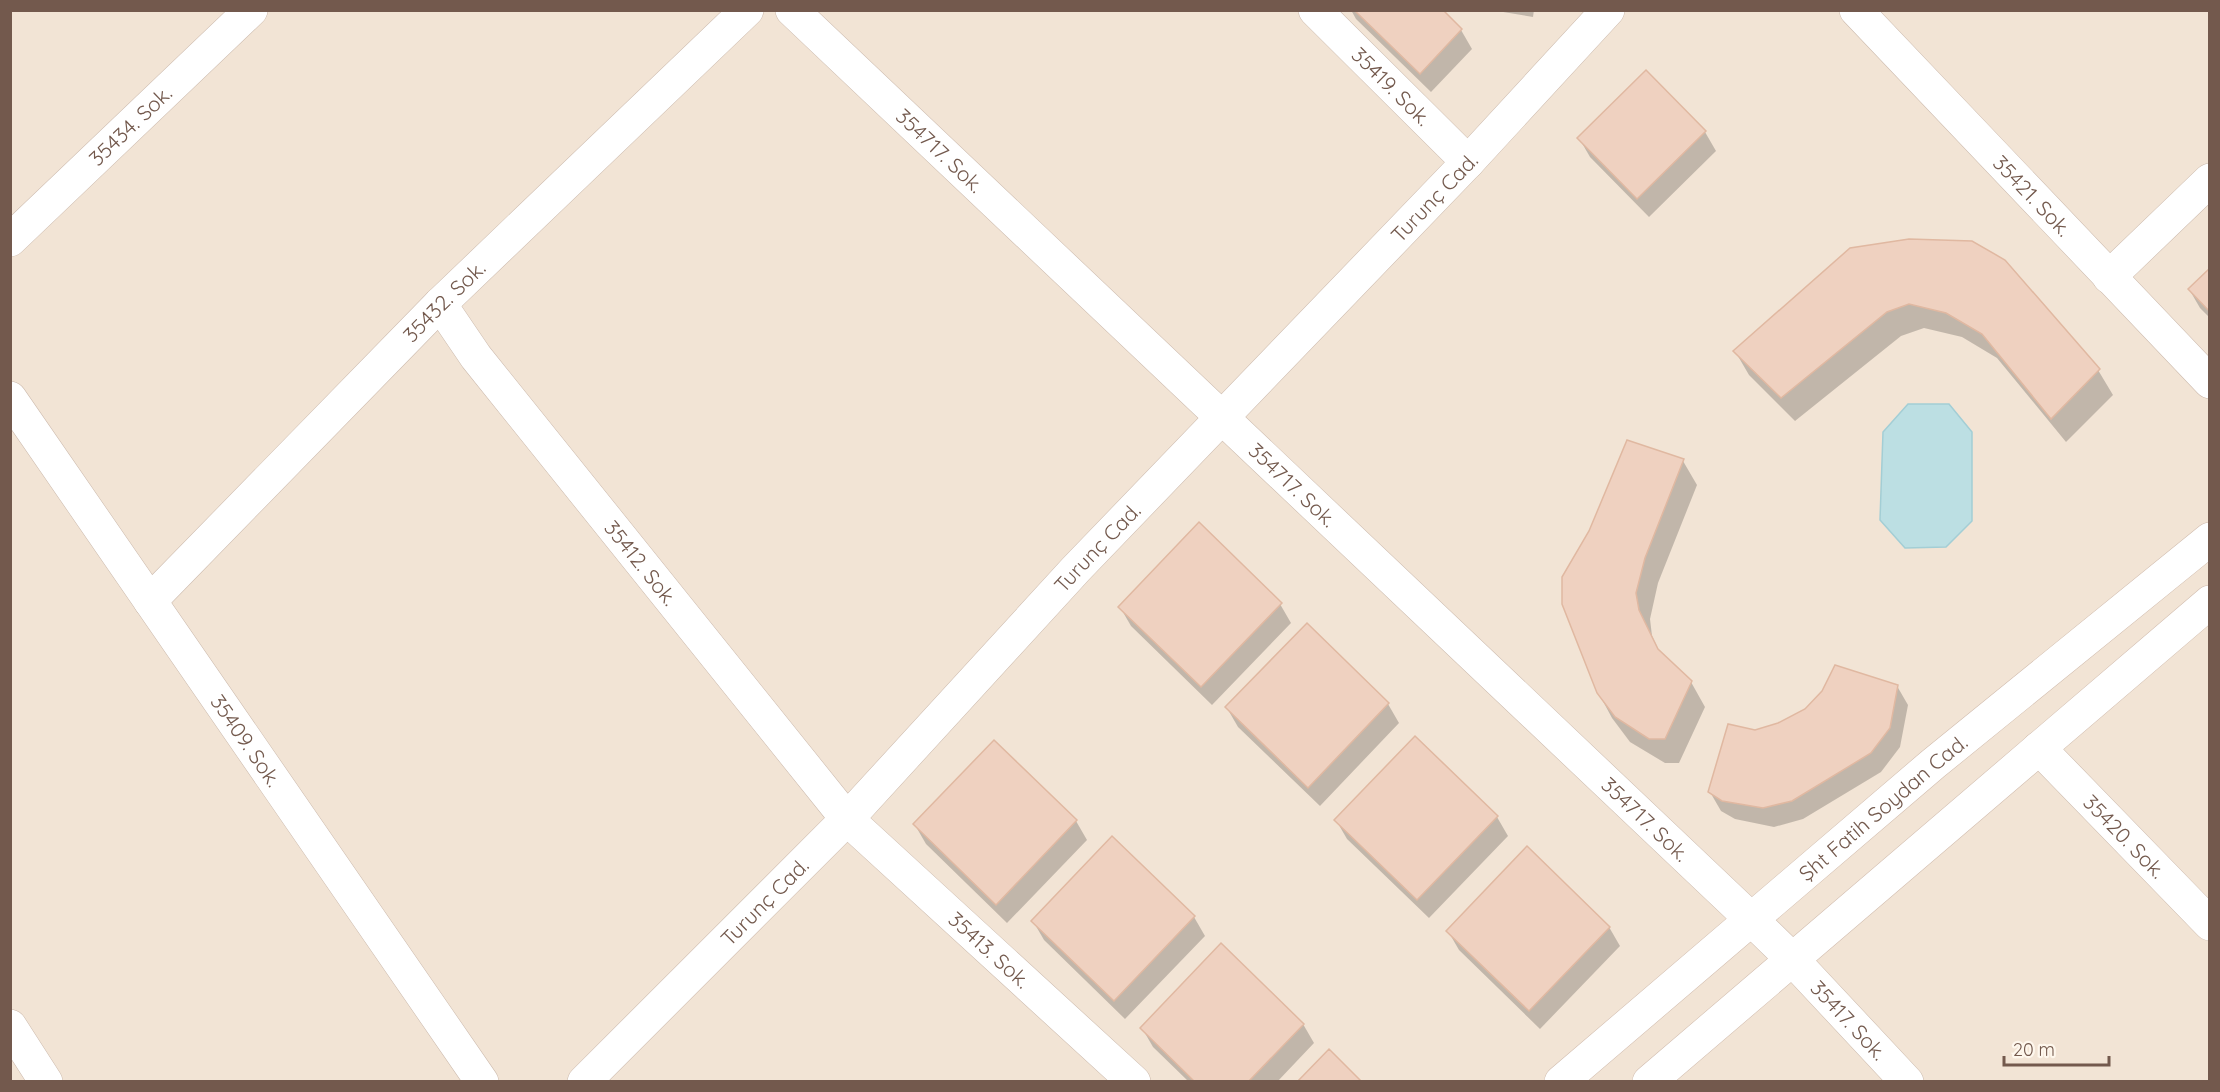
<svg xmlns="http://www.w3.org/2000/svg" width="2220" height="1092" font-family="Quicksand,sans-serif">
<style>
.residential{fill:#f2e4d5}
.water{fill:#bcdfe3;stroke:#a3ced5;stroke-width:1.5}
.shadow{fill:#0003}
.building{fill:#efd1c0;stroke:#e0b8a1;stroke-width:1.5}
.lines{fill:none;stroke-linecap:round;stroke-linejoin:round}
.minor-casing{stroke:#ccbaad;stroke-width:34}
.tertiary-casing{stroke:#ccbaad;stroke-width:34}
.secondary-casing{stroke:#d1bcae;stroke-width:34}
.minor{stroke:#fff;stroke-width:33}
.tertiary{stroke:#fff;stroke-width:33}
.secondary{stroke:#fff;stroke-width:33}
.labels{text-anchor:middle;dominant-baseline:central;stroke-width:5;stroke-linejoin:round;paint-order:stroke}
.street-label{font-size:21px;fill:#73594d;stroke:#fef7ed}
</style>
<rect width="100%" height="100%" fill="#fbf2e7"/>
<path class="residential" d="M11 11H2209V1081H11Z"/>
<path class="water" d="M1908 404H1949L1972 432V521L1946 547 1905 548 1880 520 1883 432Z"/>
<path class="shadow" d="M1351 10H1441L1461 30 1472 49 1431 92 1356 19Z
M1491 10H1534L1533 17Z
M1646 72 1705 132 1716 151 1649 217 1590 157 1579 138Z
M1851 250 2098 370 2113 395 2066 442 1997 358 1962 337 1924 328 1901 336 1795 421 1749 375 1735 351Z
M2210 270V318L2200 308 2189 289Z
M1628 441 1683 461 1697 485 1658 583 1650 619 1652 636 1661 655 1691 682 1705 707 1679 763H1665L1630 742 1612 718 1598 692 1590 532Z
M1280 604 1291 623 1212 705 1131 626 1120 607Z
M1307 625 1388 704 1399 723 1320 806 1238 727 1227 708Z
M1897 686 1908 705 1900 747 1881 772 1803 819 1774 827 1735 819 1721 811 1710 792 1755 732Z
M1415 738 1497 817 1508 836 1429 918 1347 839 1336 820Z
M994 742 1076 821 1087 840 1007 923 926 844 915 825Z
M1112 838 1194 917 1205 936 1125 1019 1044 940 1033 921Z
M1609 927 1620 946 1540 1029 1459 950 1448 931Z
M1303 1024 1314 1043 1277 1082H1189L1153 1047 1142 1028Z"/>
<path class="building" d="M1354 10H1443L1462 29 1420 74Z
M1646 70 1706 131 1637 199 1577 138Z
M1909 239 1972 241 2005 260 2100 369 2051 419 1982 334 1946 313 1909 304 1887 312 1781 398 1733 351 1850 248Z
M2210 268V312L2188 289Z
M1627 440 1684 459 1645 558 1636 593 1639 610 1658 649 1692 681 1665 739H1649L1615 717 1597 693 1562 604V577L1589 531Z
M1199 522 1282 603 1201 687 1118 607Z
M1307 623 1389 703 1308 788 1225 707Z
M1835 665 1898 685 1890 728 1871 753 1792 801 1763 808 1722 801 1708 792 1728 724 1755 730 1778 723 1805 709 1822 691Z
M1415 736 1498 816 1417 900 1334 820Z
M994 740 1077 820 996 905 913 824Z
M1112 836 1195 916 1114 1001 1031 921Z
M1527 846 1610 927 1529 1011 1446 931Z
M1221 943 1304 1024 1248 1082H1195L1140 1028Z
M1329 1049 1362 1082H1297Z"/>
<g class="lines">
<g class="minor-casing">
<g id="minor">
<path id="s1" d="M792 10 1751 919 1792 959 1907 1082"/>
<path id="s2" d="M1315 10 1468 162"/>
<path id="s3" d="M1856 10 2210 382"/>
<path id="s4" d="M10 240 251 10"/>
<path d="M2109 277 2210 180"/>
<path id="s5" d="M440 304 476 357 847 819 1134 1082"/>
<path id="s6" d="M10 398 482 1082"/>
<path id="s7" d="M150 601 440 304 747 10"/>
<path id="s8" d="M2039 748 2210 924"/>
</g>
</g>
<g class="tertiary-casing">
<g id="tertiary">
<path d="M10 1026 46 1082"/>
<path id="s9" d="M584 1082 847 819 1076 569 1468 162 1608 10"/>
</g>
</g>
<g class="secondary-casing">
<g id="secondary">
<path id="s10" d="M1561 1082 1933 764 2210 539"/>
<path d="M1649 1082 2210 602"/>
</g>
</g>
<use href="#minor" class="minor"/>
<use href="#tertiary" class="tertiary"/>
<use href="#secondary" class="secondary"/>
</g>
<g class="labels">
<g class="street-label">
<text stroke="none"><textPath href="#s2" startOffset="108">35419. Sok.</textPath></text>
<text stroke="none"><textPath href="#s4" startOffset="166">35434. Sok.</textPath></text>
<text stroke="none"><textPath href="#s1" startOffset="204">354717. Sok.</textPath></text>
<text stroke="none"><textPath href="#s9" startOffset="1227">Turunç Cad.</textPath></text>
<text stroke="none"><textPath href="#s3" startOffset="256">35421. Sok.</textPath></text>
<text stroke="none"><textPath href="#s7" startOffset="420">35432. Sok.</textPath></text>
<text stroke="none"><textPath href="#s1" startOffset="690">354717. Sok.</textPath></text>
<text stroke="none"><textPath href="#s9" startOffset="741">Turunç Cad.</textPath></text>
<text stroke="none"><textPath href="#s5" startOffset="328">35412. Sok.</textPath></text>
<text stroke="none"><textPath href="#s6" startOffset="416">35409. Sok.</textPath></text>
<text stroke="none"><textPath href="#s10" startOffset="423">Şht Fatih Soydan Cad.</textPath></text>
<text stroke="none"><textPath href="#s1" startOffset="1176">354717. Sok.</textPath></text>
<text stroke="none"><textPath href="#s8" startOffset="123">35420. Sok.</textPath></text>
<text stroke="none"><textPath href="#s9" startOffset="255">Turunç Cad.</textPath></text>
<text stroke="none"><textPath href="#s5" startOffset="850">35413. Sok.</textPath></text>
<text stroke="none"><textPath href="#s1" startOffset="1462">35417. Sok.</textPath></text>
</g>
</g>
<rect width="2220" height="1092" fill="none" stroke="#73594d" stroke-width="24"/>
<path d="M2004 1056v9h105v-9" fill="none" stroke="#73594d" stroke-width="3"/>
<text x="2013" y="1056" font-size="18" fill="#73594d" stroke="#fef7ed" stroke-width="4.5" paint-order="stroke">20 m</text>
</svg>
